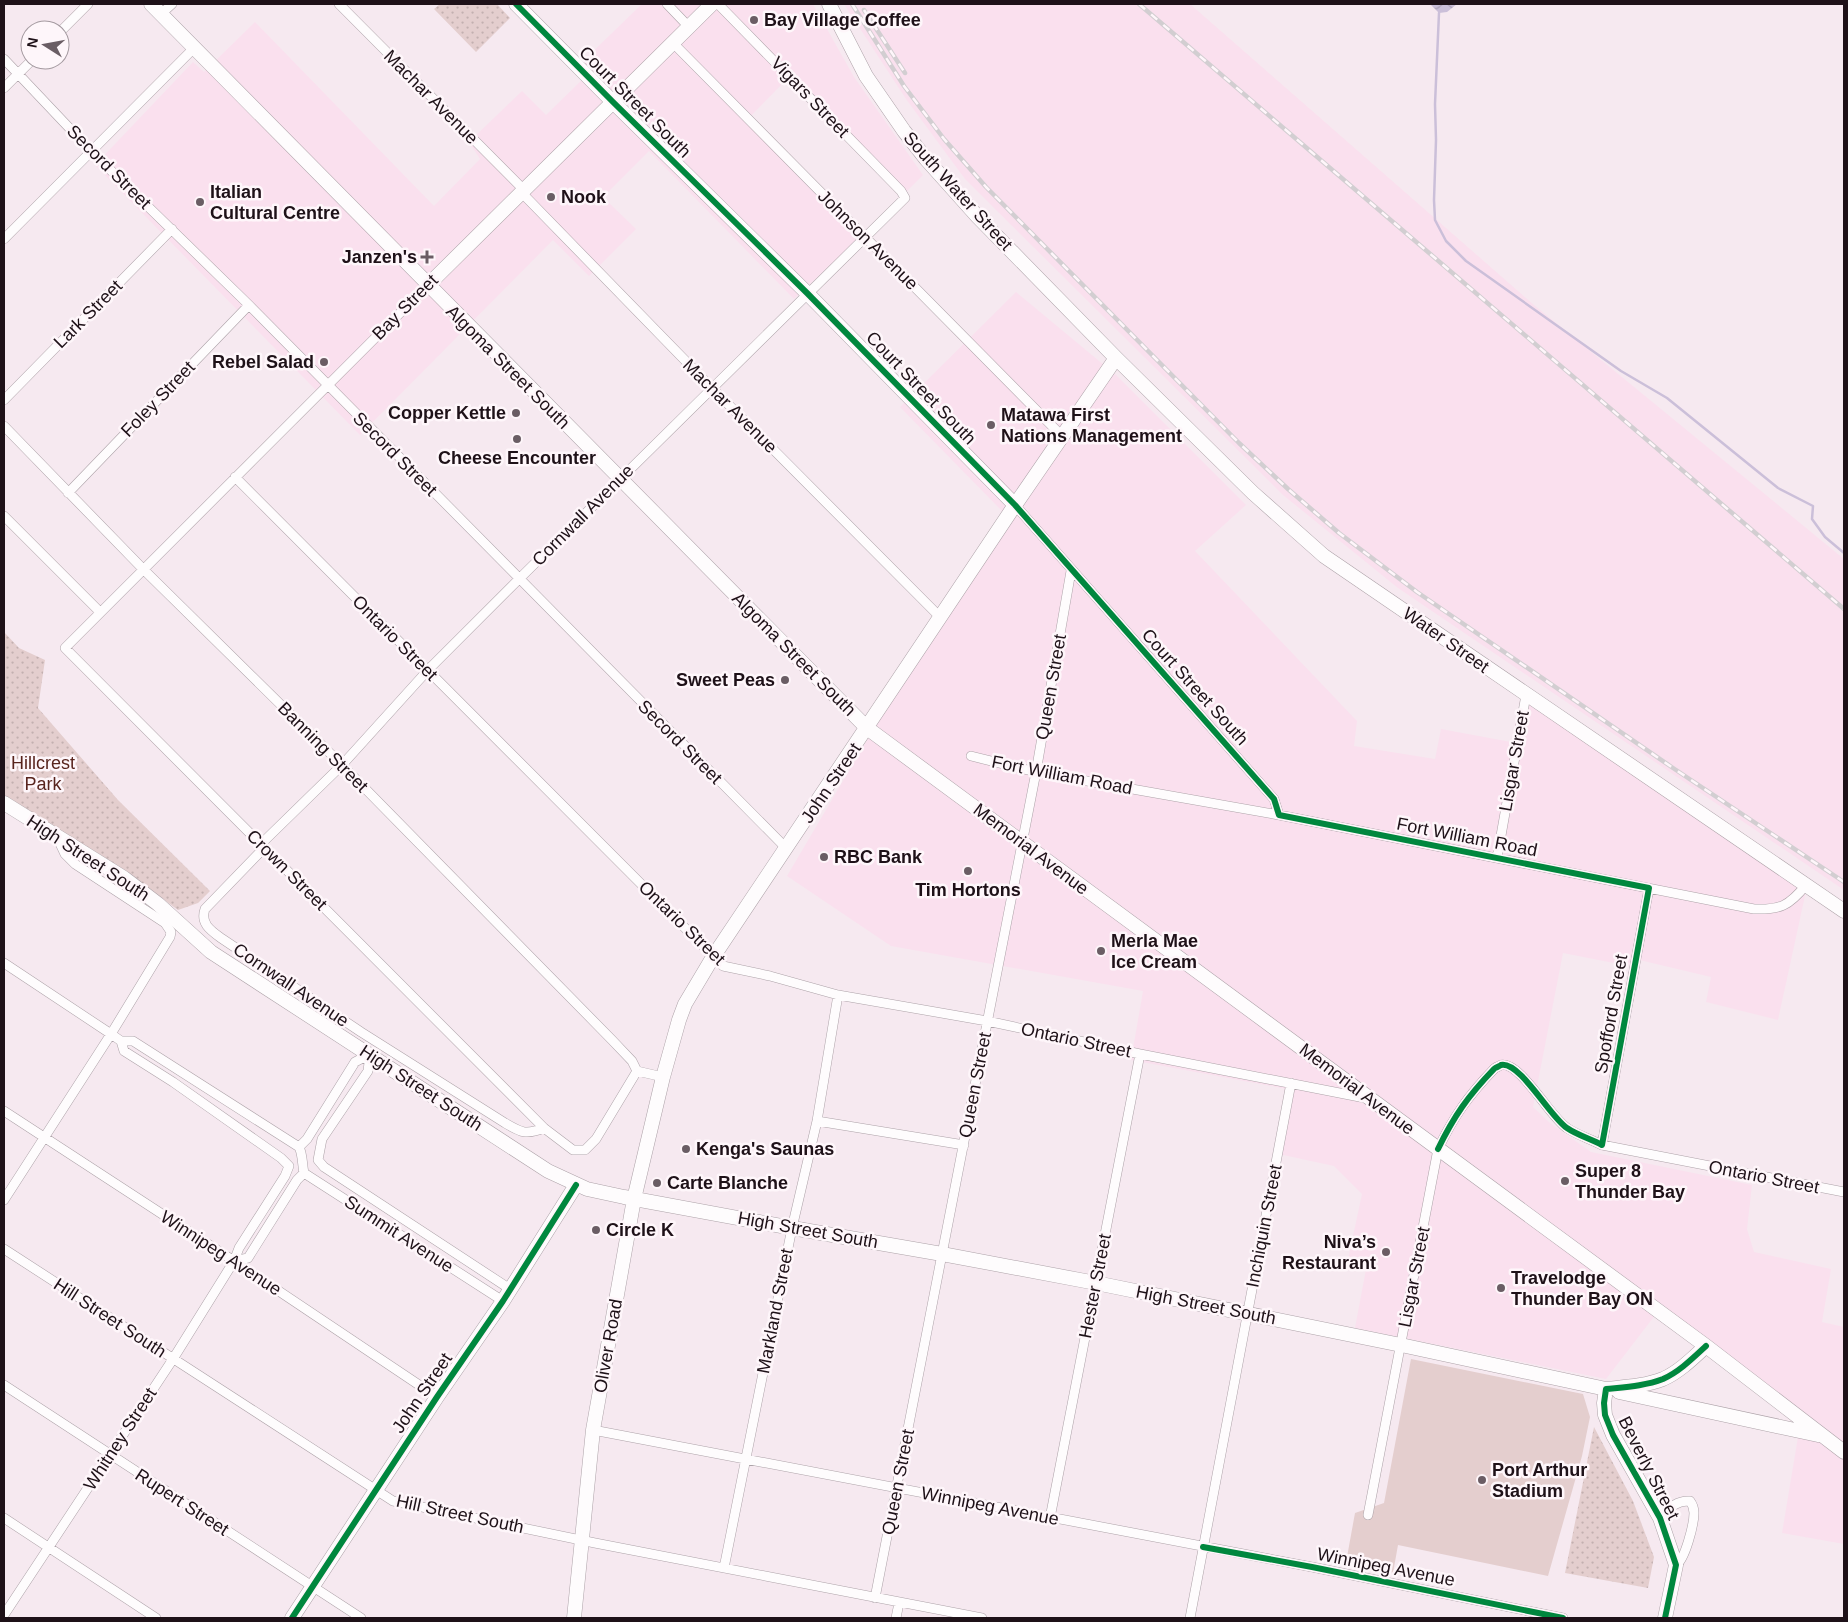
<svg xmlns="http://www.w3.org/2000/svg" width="1848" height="1622" font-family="Arial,sans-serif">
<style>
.built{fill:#fae0ee}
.green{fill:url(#green-dots)}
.pitch{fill:#e4cece}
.water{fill:url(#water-waves)}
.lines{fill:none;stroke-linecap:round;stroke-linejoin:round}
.stream{stroke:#cbbfd9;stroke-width:2.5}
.street-casing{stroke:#ada2a8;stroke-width:10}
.secondary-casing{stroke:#ada2a8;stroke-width:15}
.street{stroke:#fefcfd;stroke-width:9}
.secondary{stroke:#fefcfd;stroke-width:14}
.rail-casing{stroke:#d2ced1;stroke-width:4.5}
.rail{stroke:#fef6fa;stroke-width:2.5;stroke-dasharray:8;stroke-linecap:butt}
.cycleway-casing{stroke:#fef6fa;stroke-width:9}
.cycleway{stroke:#00873e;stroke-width:6}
.poi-dot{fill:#6a5d64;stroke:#fef6fa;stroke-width:2}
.labels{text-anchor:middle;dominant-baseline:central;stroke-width:5;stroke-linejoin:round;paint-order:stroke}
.poi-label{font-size:18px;font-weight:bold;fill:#1e1118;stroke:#fef6fa;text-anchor:start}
.street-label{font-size:18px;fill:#1e1118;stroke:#fef6fa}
.park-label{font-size:18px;fill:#58241d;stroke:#fef6fa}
</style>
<defs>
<pattern id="green-dots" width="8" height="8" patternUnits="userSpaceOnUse" patternTransform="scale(1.25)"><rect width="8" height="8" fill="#e4cece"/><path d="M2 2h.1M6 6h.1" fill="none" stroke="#c3b0b0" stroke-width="1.8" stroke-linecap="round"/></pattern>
<pattern id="water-waves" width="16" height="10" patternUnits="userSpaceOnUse" patternTransform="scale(1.25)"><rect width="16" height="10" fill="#cbbfd9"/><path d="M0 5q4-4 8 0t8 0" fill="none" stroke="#aea3ba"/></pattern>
</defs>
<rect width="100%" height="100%" fill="#f6e9f0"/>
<path class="built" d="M642 4H813L854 77 923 175 906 192 788 78 745 122 860 237 794 299 649 151 603 197 636 229 589 276 553 240 360 435 95 165 193 62 204 72 255 22 434 206 480 159 469 142 522 91 546 115 589 73 581 63Z
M844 4H1190L1534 305 1844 559V890L1398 588 1283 495 965 179 906 99Z
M1016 292 1116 375 1246 505 1195 551 1357 721 1354 746 1435 759 1441 729 1511 742 1521 698 1806 891 1778 1020 1706 1002 1711 977 1631 958 1629 966 1563 953 1533 1107 1550 1123 1591 1152 1752 1185 1747 1229 1754 1252 1831 1269 1822 1322 1844 1327V1544L1782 1533 1802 1413 1663 1305 1606 1379 1355 1328 1366 1269 1347 1264 1362 1194 1334 1166 1274 1153 1287 1089 1131 1060 1143 991 891 946 787 876 1002 511 900 407Z"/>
<path class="green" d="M440 4H497L510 18 476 52 434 9Z
M4 632 19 648 45 660 38 708 118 800 210 891 198 903 178 910 115 864 4 796Z
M1594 1427 1633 1501 1654 1557 1648 1588 1565 1573Z"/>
<path class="pitch" d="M1411 1359 1583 1394 1590 1417 1582 1456 1548 1576 1398 1545 1393 1573 1347 1557 1355 1513 1384 1503Z"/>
<path class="water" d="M1430 4H1457L1447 12 1439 13Z"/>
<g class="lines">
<path class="stream" d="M1439 13 1435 104 1436 140 1434 200 1435 220 1446 241 1466 261 1621 371 1667 398 1778 488 1813 506 1812 519 1825 537 1844 553"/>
<g class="street-casing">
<path id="street" d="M339 4 524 190
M667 4 689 27
M161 14 172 4
M60 32 88 4
M673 43 1062 436
M4 59 92 152 249 305 787 849
M4 88 32 60
M521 192 711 387 941 618
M4 239 194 48
M428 285 65 648 544 1128 573 1150H585L596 1139 637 1071
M4 400 172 229
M4 426 143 569 342 765 612 1040 632 1061 637 1071
M235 477 723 966 770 976 838 995 987 1021 1140 1054 1365 1098
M68 493 249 305
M1015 505 1274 799 1279 815
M4 516 99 611
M971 756 1036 772 1279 815 1754 909C1780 910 1789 906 1806 885
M261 844 342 765 428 670 519 579 905 198 901 191 718 4
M265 847 205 909C200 923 210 930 221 938L361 1032 505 1123C522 1133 526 1135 544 1128
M1497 858 1526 695
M4 963 111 1034 121 1041 124 1051 173 1082 281 1158 289 1166 285 1176 239 1248 234 1261 173 1359 4 1615
M121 1041H133L299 1147
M370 1054 368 1071 322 1139 318 1160 324 1167 510 1289
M637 1071 663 1077
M4 1111 234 1261 437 1397
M817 1121 964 1145
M1602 1145 1649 888
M299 1147 307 1139 355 1062 370 1054
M299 1147C303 1155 302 1164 304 1173
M4 1200 111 1034 170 937 171 932 165 923 75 864 65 854 57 837
M4 1249 393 1501 595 1543 982 1618
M234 1261 248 1258 297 1180 304 1173 503 1301
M4 1385 361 1618
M593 1430 1312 1567 1563 1618
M1368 1515 1438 1149C1454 1116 1468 1096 1494 1069 1494 1068 1500 1066 1501 1065 1520 1061 1550 1117 1567 1128 1577 1135 1591 1139 1602 1145L1844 1192
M4 1518 156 1618
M1050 1518 1140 1054
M1660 1518C1669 1509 1676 1500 1690 1501 1693 1505 1694 1508 1694 1513 1694 1524 1685 1560 1676 1565
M724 1568 792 1228 817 1121 838 995
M875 1598 1036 772 1071 571
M896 1618 899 1603
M1190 1618 1291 1083"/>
</g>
<g class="secondary-casing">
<path id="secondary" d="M151 4 867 728 1706 1346 1844 1452
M516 4 613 102 807 293 1015 505
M829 4 866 76 904 131 926 159 977 216 1116 358 1253 493 1324 556 1844 911
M428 285 712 4
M4 803 124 878 158 904 211 952 548 1171 587 1189 624 1197 792 1228 942 1254 1096 1283 1401 1345 1606 1389C1625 1387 1645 1386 1663 1379 1679 1372 1693 1358 1706 1346
M1606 1389 1604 1403 1605 1415 1613 1435 1660 1518 1676 1565 1665 1618
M1619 1392 1818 1435
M292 1618 437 1397 503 1301 576 1185
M574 1618 593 1430 634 1199 663 1077 679 1020 685 1004 713 957 1015 505 1116 358"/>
</g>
<use href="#street" class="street"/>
<use href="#secondary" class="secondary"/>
<g class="rail-casing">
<path id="rail" d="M852 4 904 86 944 139 986 187 1239 443 1288 489 1339 533 1417 592 1673 768 1844 882
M1139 4 1844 609
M864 10 905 73"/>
</g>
<use href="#rail" class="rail"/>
<g class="cycleway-casing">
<path id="cycleway" d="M516 4 613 102 807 293 1015 505 1274 799 1279 815 1649 888 1602 1145C1591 1139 1577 1135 1567 1128 1550 1117 1520 1061 1501 1065 1500 1066 1494 1068 1494 1069 1468 1096 1454 1116 1438 1149
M1203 1547 1312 1567 1563 1618
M292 1618 437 1397 503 1301 576 1185
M1665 1618 1676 1565 1660 1518 1613 1435 1605 1415 1604 1403 1606 1389C1625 1387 1645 1386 1663 1379 1679 1372 1693 1358 1706 1346"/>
</g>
<use href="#cycleway" class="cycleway"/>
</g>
<g class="poi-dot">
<circle cx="754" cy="20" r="5"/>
<circle cx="551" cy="197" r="5"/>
<circle cx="200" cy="202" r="5"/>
<path d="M424.5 249.5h5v5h5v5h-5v5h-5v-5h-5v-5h5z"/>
<circle cx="324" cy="362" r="5"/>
<circle cx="516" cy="413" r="5"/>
<circle cx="991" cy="425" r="5"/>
<circle cx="517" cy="439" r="5"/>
<circle cx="785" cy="680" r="5"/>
<circle cx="824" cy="857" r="5"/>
<circle cx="968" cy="871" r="5"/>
<circle cx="1101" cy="951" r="5"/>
<circle cx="686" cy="1149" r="5"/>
<circle cx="1565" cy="1181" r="5"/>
<circle cx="657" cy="1183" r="5"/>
<circle cx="596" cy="1230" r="5"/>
<circle cx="1386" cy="1252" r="5"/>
<circle cx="1501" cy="1288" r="5"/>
<circle cx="1482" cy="1480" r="5"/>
</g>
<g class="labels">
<g class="poi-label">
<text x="764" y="20">Bay Village Coffee</text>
<text x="210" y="192">Italian<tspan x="210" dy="21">Cultural Centre</tspan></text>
<text x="561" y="197">Nook</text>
<text x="417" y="257" text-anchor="end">Janzen's</text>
<text x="314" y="362" text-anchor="end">Rebel Salad</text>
<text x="506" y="413" text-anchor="end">Copper Kettle</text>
<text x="1001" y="415">Matawa First<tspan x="1001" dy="21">Nations Management</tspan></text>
<text x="517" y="458" text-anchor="middle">Cheese Encounter</text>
<text x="775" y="680" text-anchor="end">Sweet Peas</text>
<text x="834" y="857">RBC Bank</text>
<text x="968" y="890" text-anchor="middle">Tim Hortons</text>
<text x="1111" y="941">Merla Mae<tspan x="1111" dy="21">Ice Cream</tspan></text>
<text x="696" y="1149">Kenga's Saunas</text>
<text x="1575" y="1171">Super 8<tspan x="1575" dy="21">Thunder Bay</tspan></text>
<text x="667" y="1183">Carte Blanche</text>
<text x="606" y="1230">Circle K</text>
<text x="1376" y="1242" text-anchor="end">Niva’s<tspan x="1376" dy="21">Restaurant</tspan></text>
<text x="1511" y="1278">Travelodge<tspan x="1511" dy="21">Thunder Bay ON</tspan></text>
<text x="1492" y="1470">Port Arthur<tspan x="1492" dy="21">Stadium</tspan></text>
</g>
<g class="street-label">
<text transform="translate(431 97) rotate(45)">Machar Avenue</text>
<text transform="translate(810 97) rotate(46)">Vigars Street</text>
<text transform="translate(635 102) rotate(45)">Court Street South</text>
<text transform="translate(109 167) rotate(45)">Secord Street</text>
<text transform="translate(958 191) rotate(48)">South Water Street</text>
<text transform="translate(868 240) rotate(45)">Johnson Avenue</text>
<text transform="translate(405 307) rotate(-45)">Bay Street</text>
<text transform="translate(88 314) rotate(-45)">Lark Street</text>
<text transform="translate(508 367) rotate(45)">Algoma Street South</text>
<text transform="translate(921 388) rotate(46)">Court Street South</text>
<text transform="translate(158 399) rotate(-46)">Foley Street</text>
<text transform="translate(730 406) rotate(45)">Machar Avenue</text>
<text transform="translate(395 454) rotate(45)">Secord Street</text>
<text transform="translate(583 515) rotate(-45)">Cornwall Avenue</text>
<text transform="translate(395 638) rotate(45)">Ontario Street</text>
<text transform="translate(1446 640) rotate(35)">Water Street</text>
<text transform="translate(794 654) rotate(45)">Algoma Street South</text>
<text transform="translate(1051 687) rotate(-80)">Queen Street</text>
<text transform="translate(1195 687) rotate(48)">Court Street South</text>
<text transform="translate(680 742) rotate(45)">Secord Street</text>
<text transform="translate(323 747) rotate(45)">Banning Street</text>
<text transform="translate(1514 761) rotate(-80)">Lisgar Street</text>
<text transform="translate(1062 775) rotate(11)">Fort William Road</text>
<text transform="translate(831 783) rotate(-56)">John Street</text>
<text transform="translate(1467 837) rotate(11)">Fort William Road</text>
<text transform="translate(1031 849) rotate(37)">Memorial Avenue</text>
<text transform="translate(88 858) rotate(33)">High Street South</text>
<text transform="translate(287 870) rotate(45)">Crown Street</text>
<text transform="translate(682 923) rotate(44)">Ontario Street</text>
<text transform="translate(291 985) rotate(34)">Cornwall Avenue</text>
<text transform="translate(1611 1014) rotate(-80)">Spofford Street</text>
<text transform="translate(1076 1040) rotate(12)">Ontario Street</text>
<text transform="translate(975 1085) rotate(-79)">Queen Street</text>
<text transform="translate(421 1088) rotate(33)">High Street South</text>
<text transform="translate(1357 1089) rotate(37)">Memorial Avenue</text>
<text transform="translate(1764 1177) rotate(11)">Ontario Street</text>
<text transform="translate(1264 1226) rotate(-79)">Inchiquin Street</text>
<text transform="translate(808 1230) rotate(10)">High Street South</text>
<text transform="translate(399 1234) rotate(33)">Summit Avenue</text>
<text transform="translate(221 1253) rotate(33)">Winnipeg Avenue</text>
<text transform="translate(1414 1277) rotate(-79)">Lisgar Street</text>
<text transform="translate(1095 1286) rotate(-79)">Hester Street</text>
<text transform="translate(1206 1305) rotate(11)">High Street South</text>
<text transform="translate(775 1311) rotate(-79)">Markland Street</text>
<text transform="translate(110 1318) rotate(33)">Hill Street South</text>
<text transform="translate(608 1346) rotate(-80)">Oliver Road</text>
<text transform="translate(422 1393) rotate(-56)">John Street</text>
<text transform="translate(120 1439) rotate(-57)">Whitney Street</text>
<text transform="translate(1649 1468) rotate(63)">Beverly Street</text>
<text transform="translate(898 1482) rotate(-79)">Queen Street</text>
<text transform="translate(182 1502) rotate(33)">Rupert Street</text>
<text transform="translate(990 1506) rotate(11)">Winnipeg Avenue</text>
<text transform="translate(460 1514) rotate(12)">Hill Street South</text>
<text transform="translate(1386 1567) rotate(11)">Winnipeg Avenue</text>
</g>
<g class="park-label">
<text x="43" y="763">Hillcrest<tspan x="43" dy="21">Park</tspan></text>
</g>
</g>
<rect width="1848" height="1622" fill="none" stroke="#1e1118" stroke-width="10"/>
<g transform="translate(45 45) rotate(281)"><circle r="24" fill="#fef6fa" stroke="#a49aa0"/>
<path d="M0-4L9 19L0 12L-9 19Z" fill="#6a5d64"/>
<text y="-8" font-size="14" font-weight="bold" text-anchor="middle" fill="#1e1118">N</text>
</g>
</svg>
